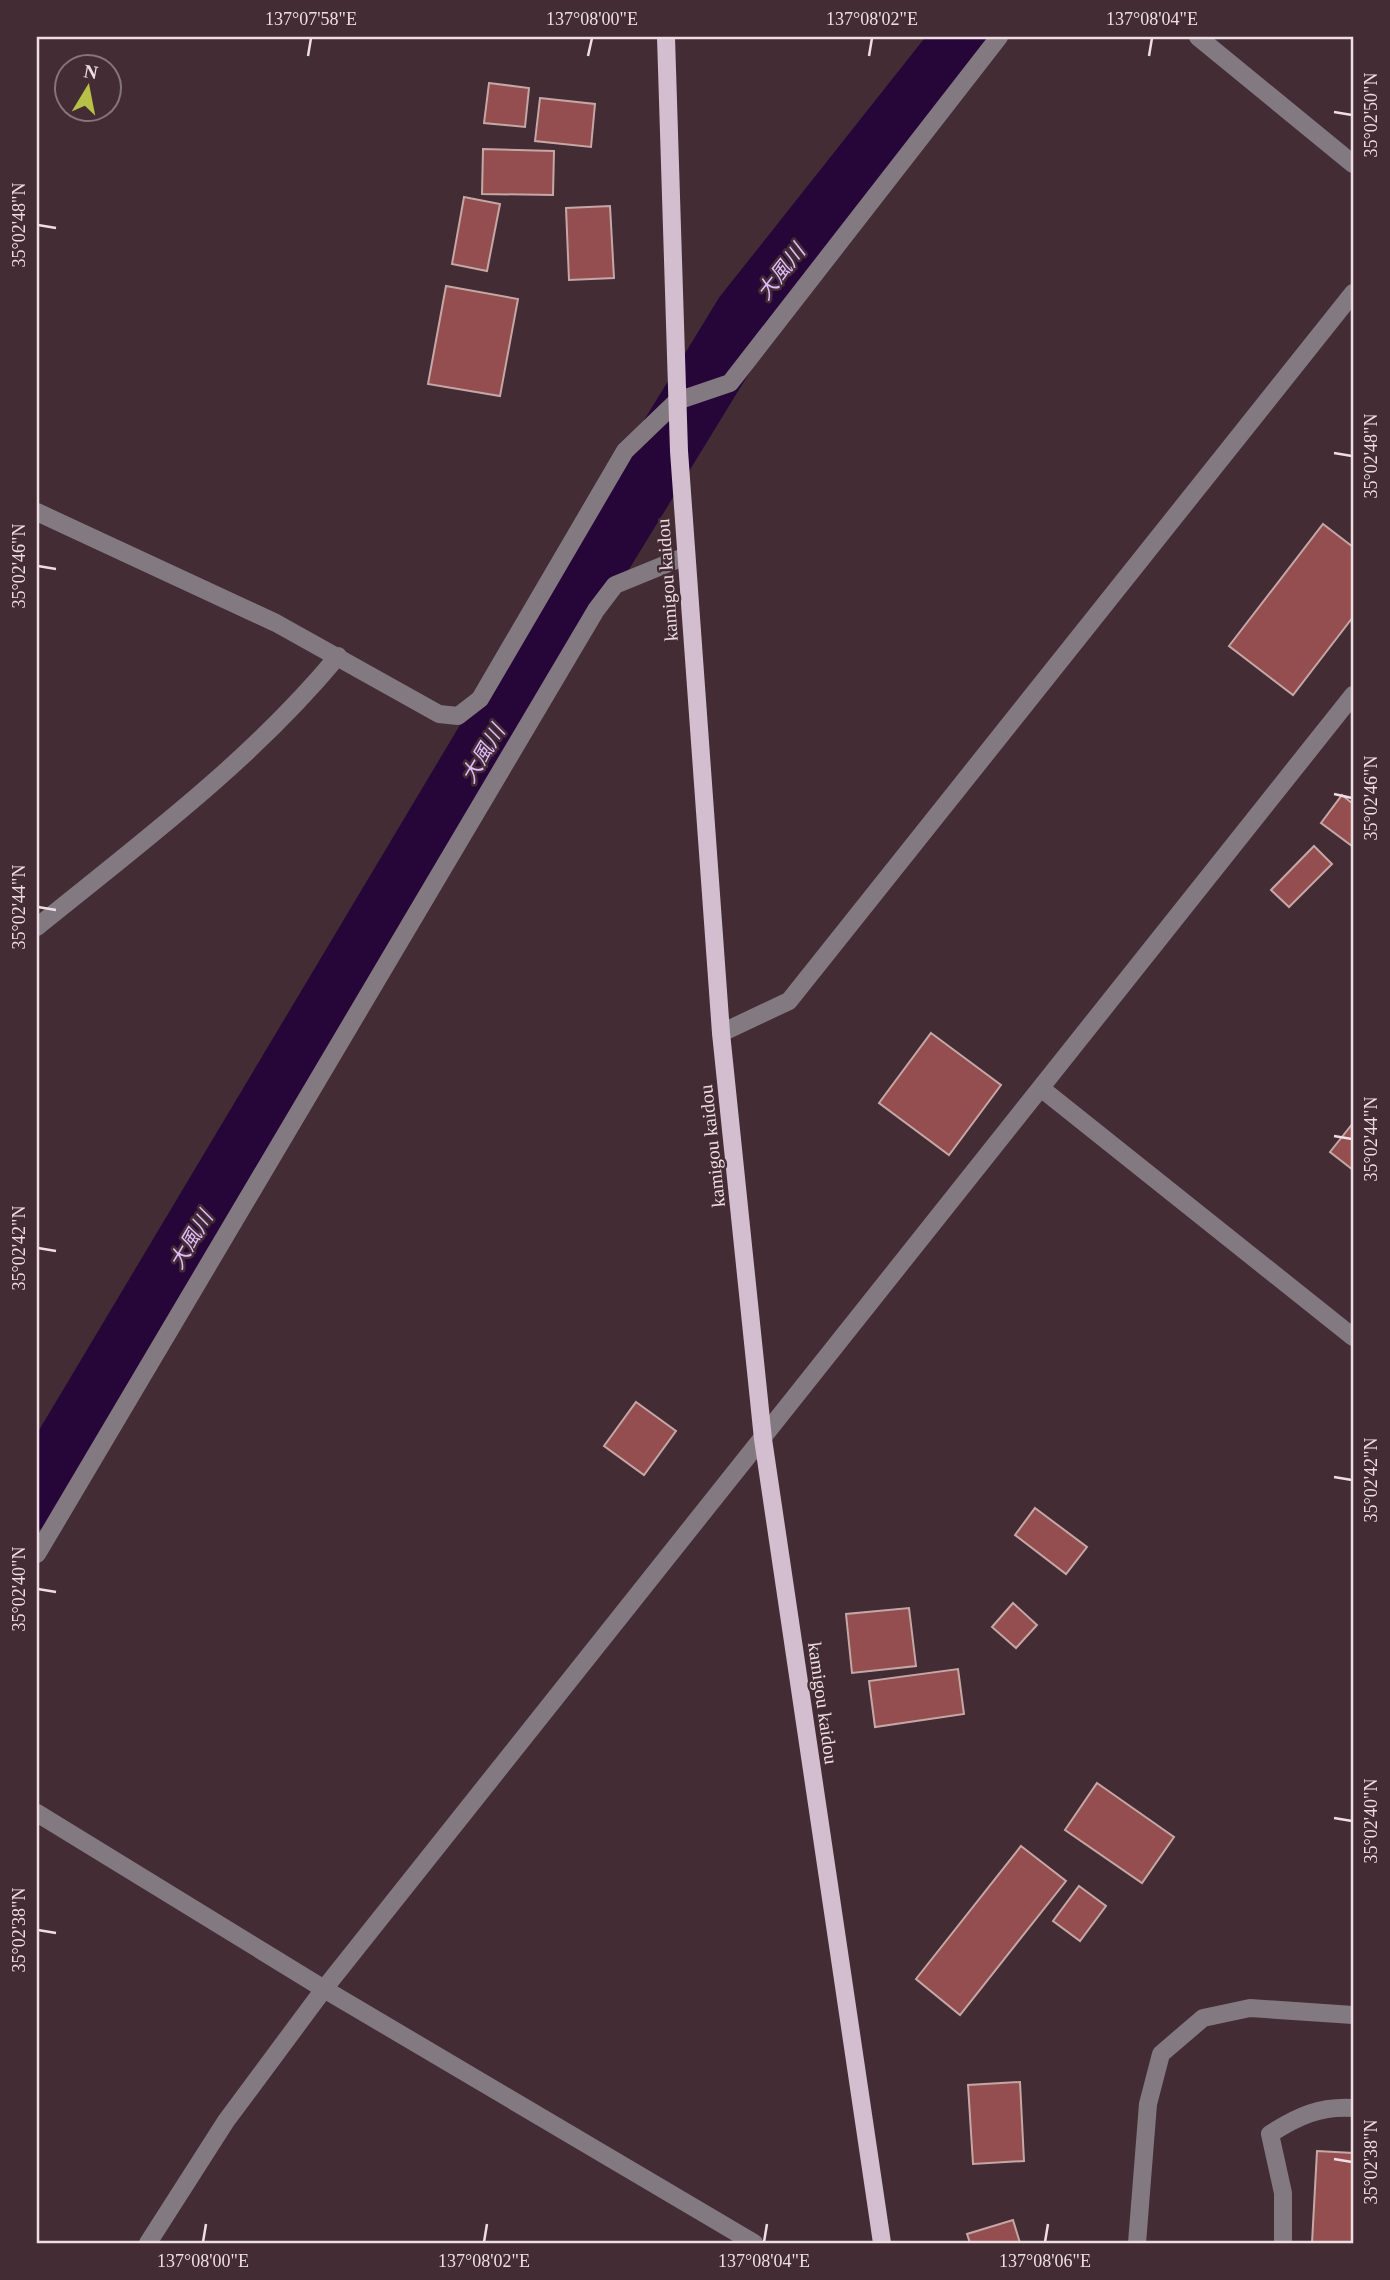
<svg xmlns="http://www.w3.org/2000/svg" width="1390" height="2280" font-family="'Times New Roman','Noto Sans JP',serif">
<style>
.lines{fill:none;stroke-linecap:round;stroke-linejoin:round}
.river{stroke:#260538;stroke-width:65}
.building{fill:#944e4f;stroke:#c5a7a6;stroke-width:2}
.minor{stroke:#837981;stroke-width:18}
.major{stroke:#d2bece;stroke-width:18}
.ticks{fill:none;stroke:#eedee3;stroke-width:2.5}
.labels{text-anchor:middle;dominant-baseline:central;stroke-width:5;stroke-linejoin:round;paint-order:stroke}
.street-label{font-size:19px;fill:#eedee3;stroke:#432c34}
.water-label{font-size:21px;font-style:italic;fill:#dfbafd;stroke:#432c34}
.neatline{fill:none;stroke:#eedee3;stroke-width:2.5}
.ticks-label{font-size:18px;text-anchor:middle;fill:#eedee3}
</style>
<rect width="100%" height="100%" fill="#432c34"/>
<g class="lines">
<path class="river" d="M37 1497 588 574 746 316 967 37"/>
</g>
<path class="building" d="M489 83 529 88 525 127 484 123Z
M540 98 595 104 591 147 535 141Z
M483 149 554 151 553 195 482 194Z
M464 197 500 204 487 271 452 264Z
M610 206 614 278 569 280 566 208Z
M446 286 518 299 500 396 428 384Z
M1323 524 1353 547V617L1293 695 1229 646Z
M1342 795 1353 804 1352 846 1321 823Z
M1314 846 1332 864 1289 907 1271 890Z
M931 1033 1001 1085 949 1155 879 1103Z
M1353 1123V1170L1330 1152Z
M636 1402 676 1431 644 1475 604 1446Z
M1035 1508 1087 1547 1066 1574 1015 1535Z
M1013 1603 1037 1625 1016 1648 992 1627Z
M909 1608 916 1666 852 1673 846 1614Z
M958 1669 964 1714 875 1727 869 1681Z
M1097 1783 1174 1837 1142 1883 1065 1830Z
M1021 1846 1066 1881 960 2015 916 1979Z
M1079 1886 1106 1906 1080 1941 1053 1921Z
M1020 2082 1024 2161 973 2164 968 2085Z
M1317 2151 1353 2153V2243H1312Z
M1013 2220 1020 2243H970L967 2234Z"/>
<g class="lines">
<path class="minor" d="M1198 37 1353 164
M37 512 276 623 439 714 458 716 480 699 625 451 677 401 730 383 999 37
M37 927C142 842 251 761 338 656
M721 1033 789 1001 1353 293
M1042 1089 1353 1337
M37 1554 596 610 615 585 686 556
M37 1813 324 1989 754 2243
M148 2243 226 2121 324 1989 1353 695
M1137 2243 1148 2104 1161 2054 1203 2018 1250 2008 1353 2015
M1283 2243V2193L1270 2134C1298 2116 1320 2106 1353 2108"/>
<path class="major" d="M666 37 679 451 721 1033 763 1439 882 2243"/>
</g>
<path class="ticks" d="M308 56 311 38M588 56 592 38M869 56 872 38M1149 56 1152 38M1334 112 1352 115M38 225 56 228M1334 453 1352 456M38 566 56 569M1334 794 1352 798M38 907 56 910M1334 1136 1352 1139M38 1248 56 1251M1334 1477 1352 1480M38 1589 56 1592M1334 1818 1352 1821M38 1930 56 1933M1334 2159 1352 2162M203 2242 206 2224M484 2242 487 2224M764 2242 767 2224M1045 2242 1048 2224"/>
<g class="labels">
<g class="street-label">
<text transform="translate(667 580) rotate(-94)">kamigou kaidou</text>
<text transform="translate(712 1146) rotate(-96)">kamigou kaidou</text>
<text transform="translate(823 1703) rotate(82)">kamigou kaidou</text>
</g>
<g class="water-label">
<text transform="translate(781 272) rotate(-52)">大風川</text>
<text transform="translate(483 754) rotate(-59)">大風川</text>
<text transform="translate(191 1240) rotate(-59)">大風川</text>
</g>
</g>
<rect width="1390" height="2280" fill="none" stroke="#432c34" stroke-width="77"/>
<g transform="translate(88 88) rotate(10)"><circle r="33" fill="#432c34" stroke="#87737a" stroke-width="2"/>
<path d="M0-5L12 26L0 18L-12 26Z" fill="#b7c148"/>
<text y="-10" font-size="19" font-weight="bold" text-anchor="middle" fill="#eedee3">N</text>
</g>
<rect x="38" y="38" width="1314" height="2204" class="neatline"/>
<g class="ticks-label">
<text x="311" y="25">137°07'58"E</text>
<text x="592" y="25">137°08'00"E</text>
<text x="872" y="25">137°08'02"E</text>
<text x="1152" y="25">137°08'04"E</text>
<text transform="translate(1371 115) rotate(-90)" y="6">35°02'50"N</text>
<text transform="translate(19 225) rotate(-90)" y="6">35°02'48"N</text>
<text transform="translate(1371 456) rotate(-90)" y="6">35°02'48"N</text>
<text transform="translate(19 566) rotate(-90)" y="6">35°02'46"N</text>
<text transform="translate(1371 798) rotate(-90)" y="6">35°02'46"N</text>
<text transform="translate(19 907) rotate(-90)" y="6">35°02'44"N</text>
<text transform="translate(1371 1139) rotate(-90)" y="6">35°02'44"N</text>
<text transform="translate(19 1248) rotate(-90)" y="6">35°02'42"N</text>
<text transform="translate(1371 1480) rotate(-90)" y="6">35°02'42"N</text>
<text transform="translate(19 1589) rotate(-90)" y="6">35°02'40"N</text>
<text transform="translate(1371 1821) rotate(-90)" y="6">35°02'40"N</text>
<text transform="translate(19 1930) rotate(-90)" y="6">35°02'38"N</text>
<text transform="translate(1371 2162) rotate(-90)" y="6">35°02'38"N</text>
<text x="203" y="2267">137°08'00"E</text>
<text x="484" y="2267">137°08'02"E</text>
<text x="764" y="2267">137°08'04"E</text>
<text x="1045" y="2267">137°08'06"E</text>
</g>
</svg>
